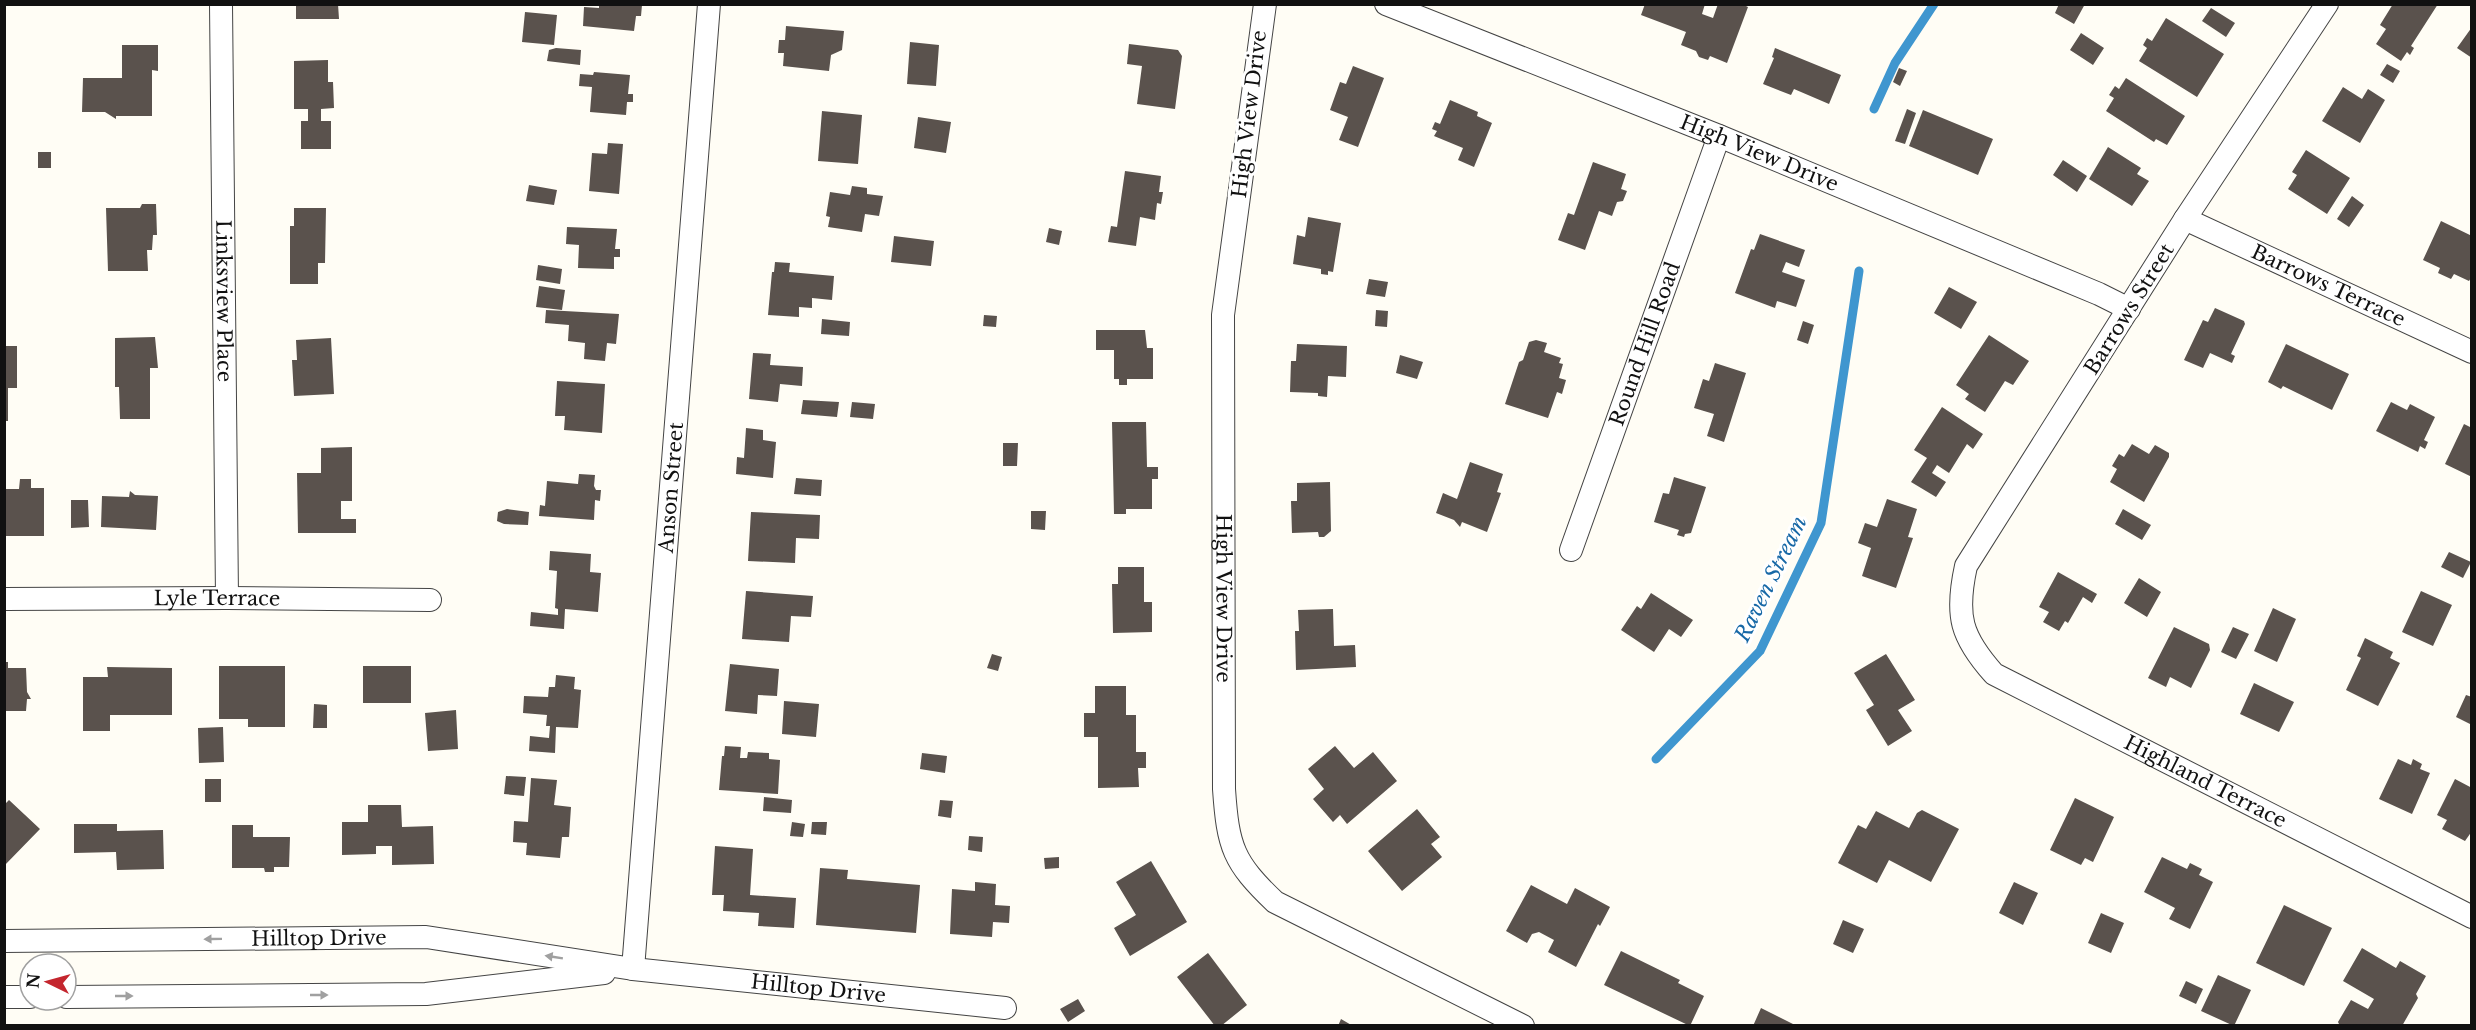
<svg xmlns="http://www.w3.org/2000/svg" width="2476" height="1030" font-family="'Libre Baskerville',serif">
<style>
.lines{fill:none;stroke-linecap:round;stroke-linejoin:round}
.stream{stroke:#3f96cf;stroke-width:9}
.building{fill:#5a524d}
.street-casing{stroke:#444;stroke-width:24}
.street{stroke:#fff;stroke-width:22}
.oneway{fill:#a0a0a0}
.labels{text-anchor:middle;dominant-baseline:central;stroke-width:6;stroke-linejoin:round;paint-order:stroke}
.street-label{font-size:20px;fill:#111;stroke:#fff}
.water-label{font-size:21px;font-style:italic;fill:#1768a6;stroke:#fff}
</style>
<rect width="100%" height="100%" fill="#fffdf5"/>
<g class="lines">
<path class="stream" d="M1874 109 1895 63 1934 4
M1656 759 1760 651 1821 523 1859 271"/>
</g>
<path class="building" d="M296 4H338L339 19H296Z
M1645 4H1705L1702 14 1713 18 1718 4H1742L1748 7 1727 63 1710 56 1708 60 1699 57 1696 51 1681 45 1686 32 1641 15Z
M2059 4H2085L2074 24 2055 13Z
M2393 4H2438L2411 46 2414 48 2410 55 2407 52 2401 61 2376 44 2386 29 2380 25Z
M599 5H642L641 16H636L634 31 583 26 584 7 599 8Z
M2211 8 2235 23 2226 37 2202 21Z
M525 12 557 15 554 45 522 42Z
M2166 18 2224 54 2197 97 2139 61 2147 48 2143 45 2147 38 2152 41Z
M786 26 844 31 842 50 831 55 829 71 783 66 784 53H778L779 40H785Z
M2472 27V58L2457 48Z
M2081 33 2104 48 2093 65 2070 50Z
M910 42 939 45 936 86 907 84Z
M1129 44 1178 50 1182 56 1175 109 1137 104 1142 66 1127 64Z
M122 45H158V71L152 70V116H116V119L105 112H82L83 78H122Z
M556 48 581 50 580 65 547 61 549 50Z
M1775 48 1841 75 1829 104 1794 89 1791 95 1763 84 1774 58 1772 57Z
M328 60V82H333L334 108 321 109V121H331V149H301V121H308V109H294V61Z
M2387 64 2400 71 2393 83 2380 75Z
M1353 66 1384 78 1358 147 1339 140 1348 117 1330 110 1340 82 1346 84Z
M1899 68 1907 71 1900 86 1893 82Z
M594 72 630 75 628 94H633V102H627L626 115 590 112 592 87 579 86 580 74 593 75Z
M2126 78 2185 116 2167 145 2156 139 2154 142 2106 111 2114 98 2109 95 2115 86 2119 89Z
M2343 87 2362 99 2368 89 2385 100 2360 143 2322 121Z
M1450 100 1478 112 1477 116 1492 123 1474 167 1458 160 1463 148 1434 136 1437 131 1432 129 1435 122 1440 124Z
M1907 109 1916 113 1905 144 1895 141Z
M1923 110 1993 139 1978 175 1909 146Z
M822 111 862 115 858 164 818 161Z
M918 117 951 122 946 153 914 148Z
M608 143 623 144 619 194 589 191 592 153 607 154Z
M2108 147 2141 168 2137 174 2149 181 2132 206 2089 179Z
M2306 150 2350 178 2327 214 2288 189 2297 175 2292 172Z
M38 152H51V168H38Z
M2063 160 2087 176 2077 192 2053 175Z
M1593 162 1626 174 1621 189 1627 191 1623 201 1617 202 1612 216 1599 211 1585 250 1558 240 1568 213 1574 215Z
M1125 171 1161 176 1159 192H1163L1161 204 1157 203 1155 220 1140 217 1136 246 1108 242 1111 226 1117 227Z
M529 185 557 190 554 205 526 201Z
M852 186 867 188V194L883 196 879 216 865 214 862 232 828 227 830 217 826 216 830 192 850 195Z
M2352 196 2364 205 2349 227 2337 219Z
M142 204H156L157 235H153L152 250H147L148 271H108L106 208H140Z
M294 208H326L325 263H318V284H290V226H294Z
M1308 217 1341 223 1333 272 1328 271V275L1321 274V269L1293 264 1297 235 1305 237Z
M2441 221 2472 236V276L2469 281 2454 274 2451 279 2438 273 2440 268 2423 260Z
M567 227 617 229 615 249H620V257H614V269L578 268 579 245 566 244Z
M1049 228 1062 231 1059 245 1046 242Z
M1760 234 1805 250 1799 267 1786 262 1782 272 1805 280 1796 307 1777 301 1775 308 1735 293 1751 249 1754 250Z
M894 236 934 241 931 266 891 262Z
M775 262 790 263 789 272 834 276 832 300 812 298V308L799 307V317L768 315 772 272H774Z
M538 265 562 269 560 284 536 280Z
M1369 279 1388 282 1385 297 1366 294Z
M539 286 565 290 562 310 536 307Z
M1949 287 1977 302 1961 329 1934 313Z
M2215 308 2244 321 2245 324 2231 354 2235 356 2232 363 2210 353 2203 368 2184 360 2203 320 2208 322Z
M546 310 619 314 616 344 607 343 605 361 584 359 585 343 568 341 569 325 545 323Z
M1376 310 1388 311 1387 327 1375 326Z
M984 315 997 316 996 327 983 326Z
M822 319 850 322 849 336 821 334Z
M1803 321 1814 325 1808 344 1797 340Z
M1096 330H1145L1147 348H1153V379H1127V385H1119V379H1114V350H1096Z
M1989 335 2029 361 2013 385 2005 381 1985 412 1965 399 1969 394 1956 385Z
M155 337 158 368H150V419H120L119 387H115V338Z
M331 338 334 394 294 396 292 360H297L296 340Z
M1536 340 1547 343 1544 352 1561 358 1559 363 1563 364 1559 378 1566 380 1562 394 1557 392 1548 418 1505 404 1519 362 1523 360 1529 342Z
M1297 344 1347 346 1346 377 1328 376 1327 397 1318 396V393L1290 392 1291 361H1296Z
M2286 344 2349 374 2332 410 2283 386 2281 389 2268 382Z
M4 346H17V388H8V421H4Z
M753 353 771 354 770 365 803 367 802 386 780 384 778 402 749 399Z
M1400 355 1423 362 1417 379 1396 373Z
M1715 363 1746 373 1724 442 1707 436 1714 414 1694 408 1703 379 1709 381Z
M557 381 605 384 602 433 564 430 565 416H555Z
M803 400 839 402 837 417 801 414Z
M852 402 875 404 873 419 850 417Z
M2391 402 2407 410 2410 404 2435 417 2424 440 2428 442 2425 449 2420 446 2418 452 2376 431Z
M1942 407 1983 434 1973 449 1967 444 1949 473 1937 465 1932 473 1946 482 1936 497 1911 482 1927 458 1914 450Z
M1112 422H1146L1147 467H1158V479H1152V509H1126V514H1114Z
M2464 424 2472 428V477L2445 464Z
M746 428 763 430V440L776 442 773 478 736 474 737 457 744 458Z
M1003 443H1018L1017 466H1003Z
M2132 444 2149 454 2155 445 2169 453V457L2144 502 2110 482 2117 469 2112 466 2119 454 2124 457Z
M352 447V501H341V519H356V533H298L297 473H321V448Z
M1470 462 1503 474 1497 492 1501 493 1487 532 1462 522 1460 527 1454 520 1436 513 1443 493 1457 499Z
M579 474 595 475 594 486 596 490H601L600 501 595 500 594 520 539 516 540 505 545 506 547 481 578 484Z
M1674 477 1706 487 1691 533 1685 534 1684 537 1677 535 1679 530 1654 522 1663 493 1669 494Z
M796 478 822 480 821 496 794 494Z
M20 479H31V488H44V536H4V489H19Z
M1330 482 1331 531 1324 537H1319L1318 532 1292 533 1291 501H1297V483Z
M130 491 135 495 158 496 156 530 101 527 102 496 129 497Z
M1887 499 1917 509 1908 537 1913 538 1896 588 1862 576 1871 548 1858 543 1865 523 1877 527Z
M71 500H88L89 527 71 528Z
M507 509 529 512 528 525 504 524 497 521 498 512Z
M2123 509 2151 525 2142 540 2115 524Z
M1031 511H1046L1045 530 1031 529Z
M751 512 820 515 819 539 796 538 795 563 748 561Z
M550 551 591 554 590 572 601 573 598 612 565 609 564 629 530 626 531 612 558 615V609L555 608 557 571 549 570Z
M2449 552 2471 562 2463 578 2441 567Z
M1118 567H1144V602H1152V632L1113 633 1112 584H1118Z
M2058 572 2097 594 2092 603 2083 597 2068 623 2065 621 2059 631 2043 622 2049 612 2039 607Z
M2139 578 2161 592 2147 617 2124 603Z
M746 591 813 596 811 617 791 616 789 642 742 639Z
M2421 591 2452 605 2433 646 2402 632Z
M1651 593 1693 620 1681 637 1669 629 1654 652 1621 630 1637 606 1641 609Z
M2273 608 2296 619 2277 662 2254 651Z
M1333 609 1334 646 1355 645 1356 667 1296 670 1295 631H1299L1298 610Z
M2174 627 2209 644 2210 650 2191 688 2170 677 2166 687 2148 678Z
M2233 627 2249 634 2236 659 2221 652Z
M2365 638 2393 652 2390 658 2400 663 2378 706 2346 690 2361 658 2357 656Z
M992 654 1002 657 998 671 987 668Z
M1886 654 1915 700 1898 710 1912 731 1888 746 1866 710 1874 705 1854 673Z
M4 662H8V668H26L27 692 31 699H27L26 711H4Z
M730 664 779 669 777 696 758 695 757 714 725 711Z
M219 666H285V727H248V719H219Z
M363 666H411V703H363Z
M107 667 172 668V715H110V731H83V677H108Z
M556 675 575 677 574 689 581 690 578 728 556 727 555 753 529 751 530 736 549 738 550 726H546L547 715 523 713 524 696 548 697 549 687H555Z
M2254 683 2294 702 2279 732 2240 714Z
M1095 686H1126V715H1136V752H1146V768H1138L1139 787 1098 788V737H1084V713H1095Z
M2466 695 2472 697V725L2456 717Z
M784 701 819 704 816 737 782 734Z
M314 704 327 705V728H313Z
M456 710 458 749 428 751 425 713Z
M223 727 224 762 199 763 198 728Z
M725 746 741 747 740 758H747L748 752 769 753V759L780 760 778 794 719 790 722 756H724Z
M1335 746 1354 768 1373 752 1397 781 1347 824 1340 815 1333 822 1313 799 1324 789 1308 769Z
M922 753 947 756 945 773 920 769Z
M2398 759 2411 765 2413 759 2422 764 2420 769 2430 773 2412 814 2379 799Z
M506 776 526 777 524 796 504 794Z
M531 778 557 780 554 805 571 807 569 837H562L560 858 526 855 527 843 513 842 514 821 528 822Z
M205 779H221V802H205Z
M2455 779 2472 788V831L2465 841 2442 829 2447 820 2437 815Z
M764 797 792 800 791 813 763 811Z
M2075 798 2114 817 2093 862 2085 858 2081 865 2050 850Z
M9 800 40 829 4 866V805Z
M940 800 953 801 951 818 938 816Z
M368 805H401L402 827 433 826 434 864 392 865V846H376V854L342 855V822H368Z
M1417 809 1440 837 1431 844 1442 857 1402 891 1368 851Z
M1922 810 1959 829 1931 882 1889 860 1877 883 1838 863 1858 825 1866 829 1876 811 1909 828 1917 813Z
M792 822 805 824 803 837 790 836Z
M812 822H827L826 835 811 834Z
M74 824H117V831L163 830 164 869 117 870 116 852 74 853Z
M232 825H253V837H290L289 867H274V872H265L264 868H232Z
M969 836 983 837 982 852 968 850Z
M715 846 753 849 750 895 796 898 794 928 758 926 759 913 723 911 724 895H712Z
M1059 857V868L1045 869 1044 858Z
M2162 857 2187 869 2190 863 2202 869 2199 875 2213 882 2190 929 2169 919 2175 908 2144 892Z
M1151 861 1187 922 1130 956 1114 928 1136 915 1116 882Z
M820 868 848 870 847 879 920 885 916 933 816 925Z
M975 882 996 884 995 905 1010 906 1009 923 993 922 992 937 950 934 952 889 975 891Z
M2014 882 2038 893 2023 925 1999 913Z
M1531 885 1567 904 1575 888 1610 907 1600 926 1598 924 1576 967 1548 952 1554 940 1539 932 1532 934 1527 943 1506 931Z
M2284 905 2332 928 2304 986 2256 963Z
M2101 913 2124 923 2111 953 2088 943Z
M1843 920 1864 929 1853 953 1833 944Z
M2362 948 2396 968 2400 961 2426 976 2416 994 2418 998 2402 1026H2340L2338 1022 2351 1000 2368 1009 2374 999 2343 981Z
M1621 951 1680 980 1678 983 1704 996 1690 1026 1604 985Z
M1208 953 1247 1005 1221 1026H1215L1177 977Z
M2218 975 2251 990 2234 1026 2201 1011Z
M2186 981 2203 989 2196 1004 2179 996Z
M1078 999 1085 1011 1068 1022 1060 1009Z
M1761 1008 1797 1026H1753Z
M1341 1019 1353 1026H1338Z"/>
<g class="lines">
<g class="street-casing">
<g id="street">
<path id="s1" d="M221 4 227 598"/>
<path id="s2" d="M1265 4 1223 315 1224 789C1228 847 1233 862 1275 902L1523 1026"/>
<path id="s3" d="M1386 4 1719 136 2099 294 2129 309"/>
<path id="s4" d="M2327 4 2185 219 1966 566C1955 616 1961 637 1994 674L2472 917"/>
<path id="s5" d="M2185 219 2472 352"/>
<path id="s6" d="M1571 550 1719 136"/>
<path id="s7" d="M4 599 227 598 430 600"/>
<path id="s8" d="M4 941 426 937 633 969 1005 1008"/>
<path id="s9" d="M633 969 709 4"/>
<path d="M4 997H30"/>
<path d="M66 997 426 994 604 973"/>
</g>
</g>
<use href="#street" class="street"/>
</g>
<defs><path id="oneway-solid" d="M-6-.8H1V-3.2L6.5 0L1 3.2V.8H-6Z" transform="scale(1.5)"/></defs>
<g class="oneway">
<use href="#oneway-solid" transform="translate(213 939) rotate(179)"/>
<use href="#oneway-solid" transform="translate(554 957) rotate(-171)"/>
<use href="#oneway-solid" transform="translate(319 995)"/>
<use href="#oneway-solid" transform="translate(124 996)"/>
</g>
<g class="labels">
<g class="street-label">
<text transform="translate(1249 114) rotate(-83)">High View Drive</text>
<text stroke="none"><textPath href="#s3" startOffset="402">High View Drive</textPath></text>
<text stroke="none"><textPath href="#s5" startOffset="158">Barrows Terrace</textPath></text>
<text stroke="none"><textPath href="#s1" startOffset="297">Linksview Place</textPath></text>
<text transform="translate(2129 309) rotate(-58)">Barrows Street</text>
<text stroke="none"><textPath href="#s6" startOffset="219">Round Hill Road</textPath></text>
<text stroke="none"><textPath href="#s9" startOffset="483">Anson Street</textPath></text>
<text stroke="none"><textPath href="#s7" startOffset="213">Lyle Terrace</textPath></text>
<text stroke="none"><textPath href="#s2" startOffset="597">High View Drive</textPath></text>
<text stroke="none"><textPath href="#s4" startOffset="1023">Highland Terrace</textPath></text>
<text stroke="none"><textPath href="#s8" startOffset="315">Hilltop Drive</textPath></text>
<text stroke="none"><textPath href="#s8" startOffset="818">Hilltop Drive</textPath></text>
</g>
<g class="water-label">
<text transform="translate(1771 579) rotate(-64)">Raven Stream</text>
</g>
</g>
<rect width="2476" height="1030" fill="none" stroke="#111111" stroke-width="12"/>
<g transform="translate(48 982) rotate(275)"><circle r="28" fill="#ffffff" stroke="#a0a0a0" stroke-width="1.5"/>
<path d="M0-4.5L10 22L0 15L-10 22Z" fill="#c4262e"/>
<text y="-9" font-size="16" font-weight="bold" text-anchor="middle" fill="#111111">N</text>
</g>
</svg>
